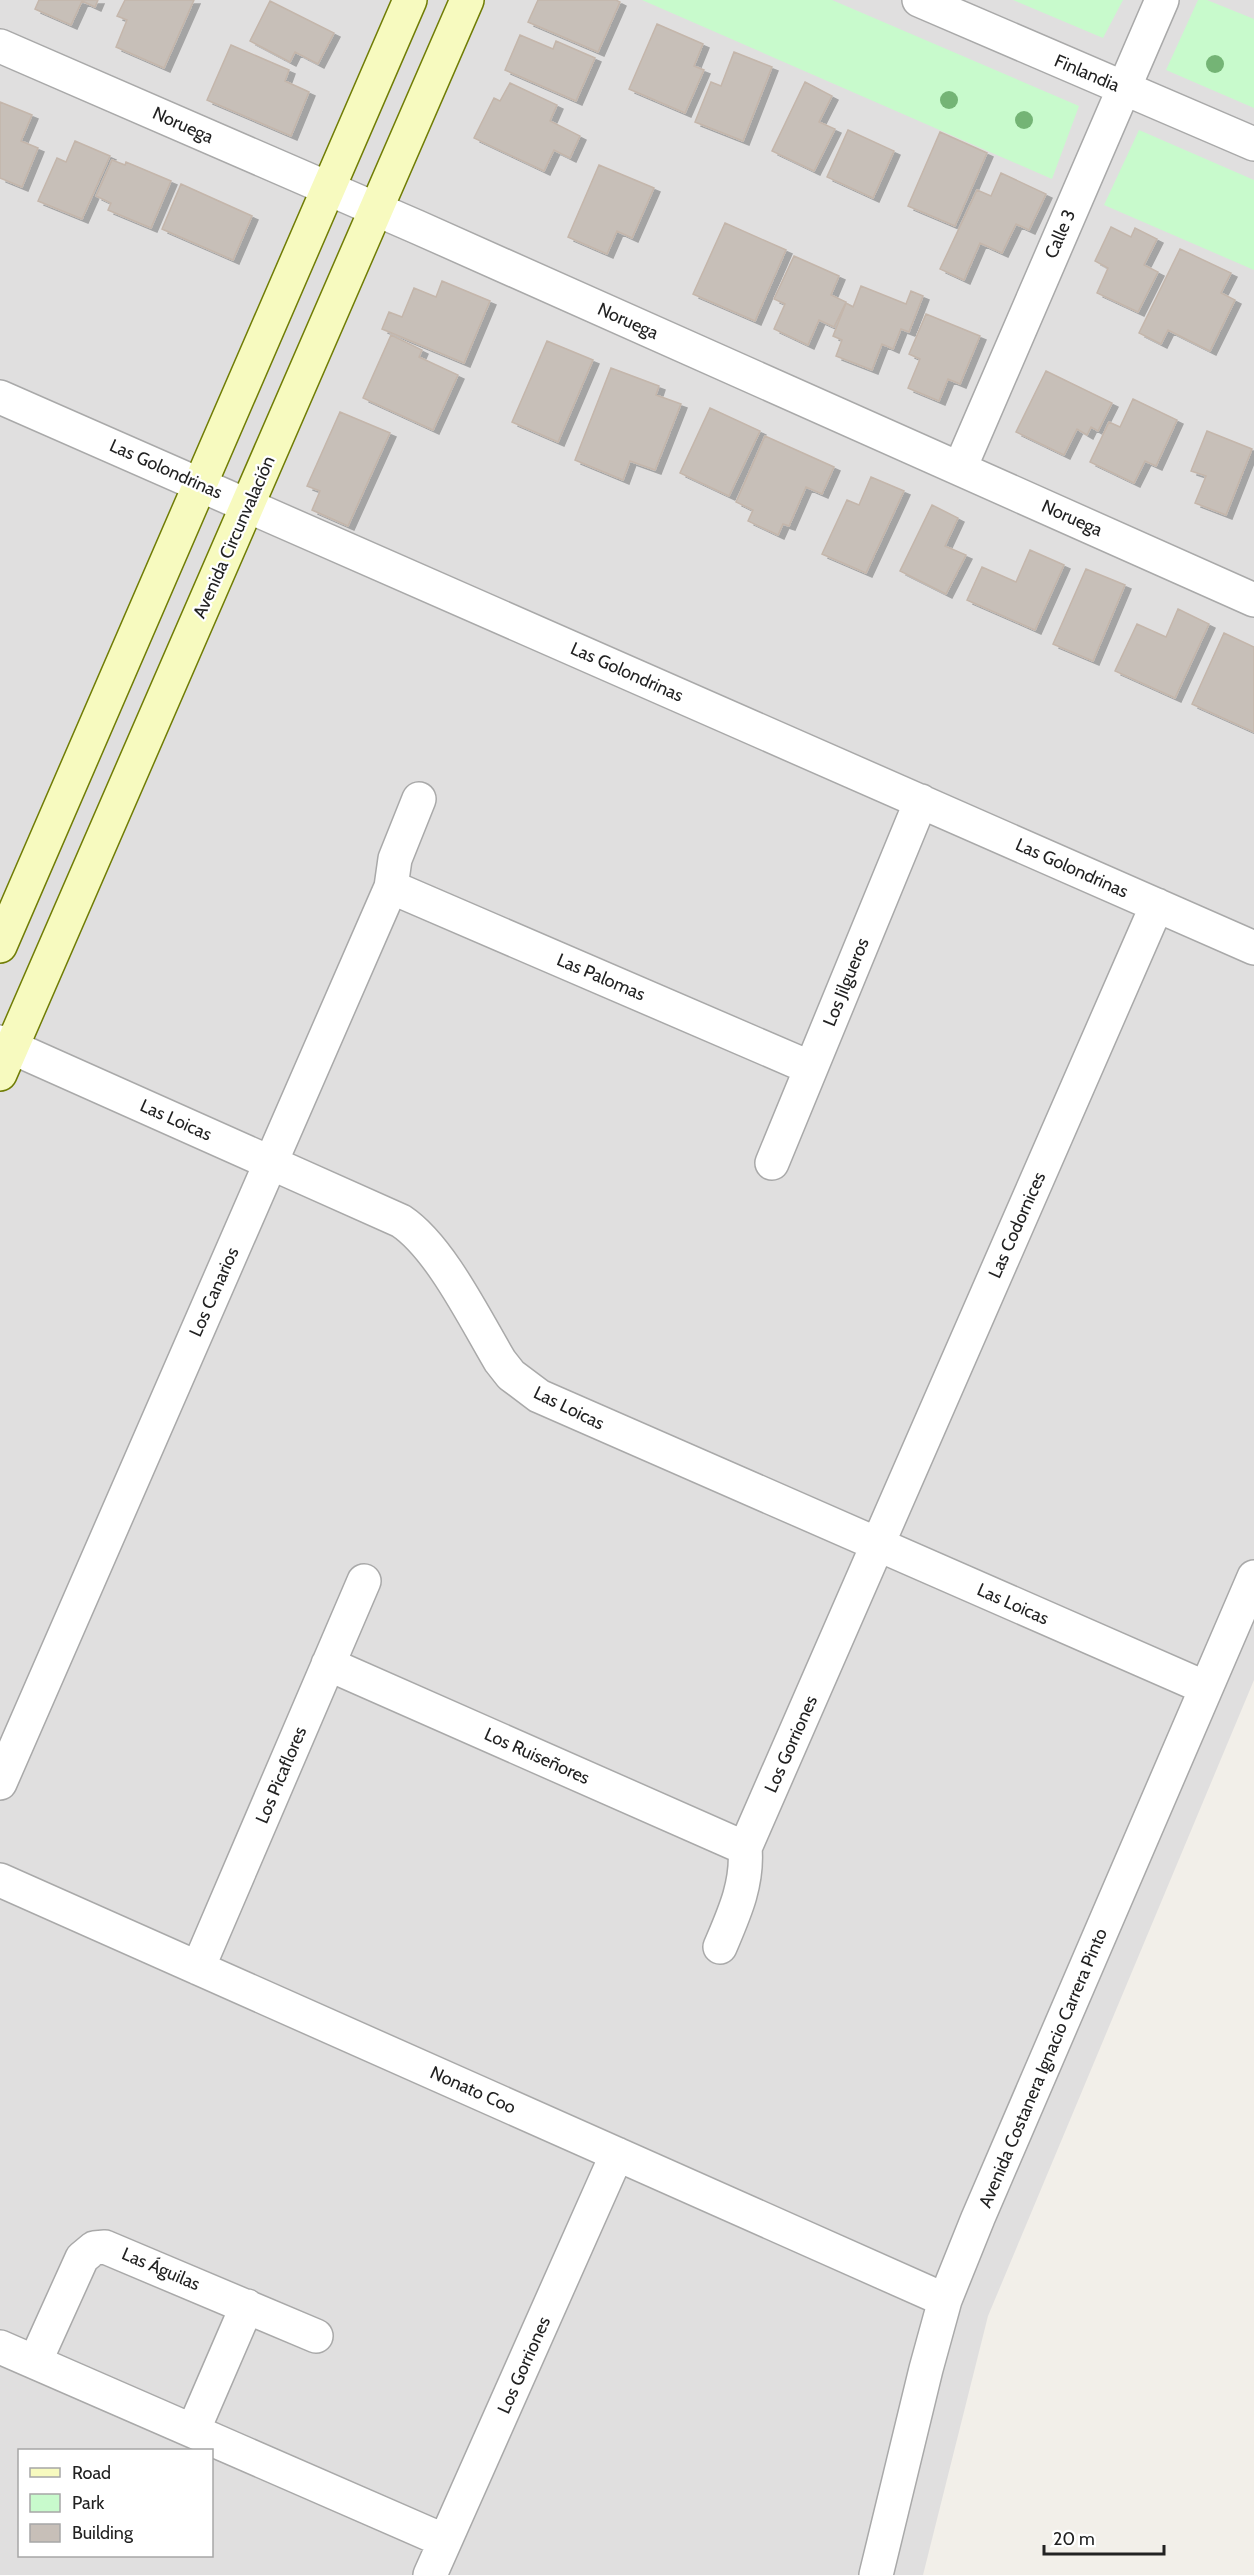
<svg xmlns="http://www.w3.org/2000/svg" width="1254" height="2575" font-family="Cabin,sans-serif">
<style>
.residential{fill:#e0dfdf;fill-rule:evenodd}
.park{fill:#c8facc}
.building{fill:#c7bfb8;stroke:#c4b6ab;stroke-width:1.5;filter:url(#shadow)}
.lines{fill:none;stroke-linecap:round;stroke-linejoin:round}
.street-casing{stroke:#a9a9a9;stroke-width:36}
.secondary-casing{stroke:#707d05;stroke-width:36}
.street{stroke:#fff;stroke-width:33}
.secondary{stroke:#f7fabf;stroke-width:33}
.tree{fill:#74b475}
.labels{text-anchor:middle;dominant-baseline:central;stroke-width:4.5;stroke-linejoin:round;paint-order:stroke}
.street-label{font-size:18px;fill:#222;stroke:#fff}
</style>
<defs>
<filter id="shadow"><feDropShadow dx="6" dy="4" stdDeviation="0" flood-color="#0004"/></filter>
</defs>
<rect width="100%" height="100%" fill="#f2efe9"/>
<path class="residential" d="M0 0H1254V1680L988 2316 923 2575H0ZM20 2450H212V2556H20Z"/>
<path class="park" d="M642 0H832L1079 106 1052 179Z
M1013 0H1123L1103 38Z
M1198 0H1207L1254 19V108L1166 70Z
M1139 130 1254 180V270L1104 205Z"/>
<path class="building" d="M39 0H98L95 7 82 1 71 25 35 9Z
M125 0H194L164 68 116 47 127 20 117 16Z
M538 0H616L620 2 598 52 528 22Z
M270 1 334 33 318 64 295 52 290 62 250 41Z
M657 24 703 44 694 66 704 70 685 113 629 89Z
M520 35 553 49 556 41 595 58 576 101 505 70Z
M231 45 289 70 285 81 309 92 291 136 207 100Z
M734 52 772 67 743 141 695 122 711 82 721 86Z
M805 82 832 96 819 122 835 129 814 171 772 151Z
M510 83 557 105 550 121 580 136 570 158 554 150 544 171 474 138 494 98 500 101Z
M0 102 32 115 21 141 38 148 22 187 0 178Z
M848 130 894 151 873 198 827 177Z
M940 132 987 153 955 226 908 206Z
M75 141 110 156 82 219 38 201 57 158 66 162Z
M112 160 125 165 126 162 171 181 151 228 108 210 111 203 96 196Z
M599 165 654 188 632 238 617 231 607 254 568 237Z
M1001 173 1046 194 1029 230 1016 224 1002 253 980 243 964 280 940 269 977 190 991 196Z
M181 184 252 216 233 260 162 229Z
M725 223 786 250 755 321 693 294Z
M1111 227 1131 237 1135 228 1157 239 1144 265 1158 272 1138 312 1097 293 1108 268 1095 261Z
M1180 249 1231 273 1221 293 1235 300 1210 351 1168 330 1161 344 1139 333Z
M794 256 839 276 831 295 846 302 834 327 819 320 808 345 774 329 785 304 774 299Z
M442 281 490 301 464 363 382 329 389 312 402 317 414 288 436 297Z
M861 286 906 304 911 291 923 296 909 332 901 329 893 349 882 344 872 370 836 356 842 340 833 336 846 303 853 307Z
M926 314 980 336 960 384 948 379 939 401 908 388 920 359 909 354Z
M391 335 422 350 419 357 458 375 433 430 363 398Z
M547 341 593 360 558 442 512 422Z
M611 368 659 386 656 395 681 404 655 470 630 461 623 480 575 460Z
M1046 371 1112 403 1098 431 1091 427 1087 435 1077 429 1064 455 1016 432Z
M1133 399 1177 420 1156 466 1145 461 1134 483 1090 462 1109 422 1120 427Z
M710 408 760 431 729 496 680 473Z
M340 412 390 433 348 526 312 510 320 491 307 486Z
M1207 431 1252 449 1226 515 1195 503 1206 476 1191 471Z
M765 436 834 467 822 494 806 487 789 526 783 524 778 535 748 521 753 510 736 502Z
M871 477 904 491 866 573 822 554 847 500 859 505Z
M932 505 958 518 945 546 966 555 946 594 900 571Z
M1030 550 1064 565 1035 630 967 600 982 567 1016 582Z
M1086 569 1125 585 1093 661 1053 644Z
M1178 609 1209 624 1175 698 1115 671 1137 624 1166 637Z
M1224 633 1254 647V732L1192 704Z"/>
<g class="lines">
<g class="street-casing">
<path id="street" d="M919 0 1254 144
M0 46 417 227 1254 600
M0 397 1254 948
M960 468 1162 0
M391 887 811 1068
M0 1042 401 1221C440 1247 475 1319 500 1361L511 1375 539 1396 1206 1688
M772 1163 921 801
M328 1664 745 1848
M0 1783 391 887 395 859 419 799
M0 1880 945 2300
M720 1947C734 1914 748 1884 745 1848L1157 905
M198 1968 364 1581
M0 2347 445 2541
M35 2362 82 2258 94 2248 105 2247 316 2336
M193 2431 247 2306
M430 2575 617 2154
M876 2575 926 2369 945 2300 978 2218 1254 1577"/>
</g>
<g class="secondary-casing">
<path id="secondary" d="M0 946 410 0
M0 1074 467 0"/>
</g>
<use href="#street" class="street"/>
<use href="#secondary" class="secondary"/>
</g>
<g class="tree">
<circle cx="1215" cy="64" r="9"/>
<circle cx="949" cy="100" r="9"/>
<circle cx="1024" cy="120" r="9"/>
</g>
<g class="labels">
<g class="street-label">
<text transform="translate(1087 73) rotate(23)">Finlandia</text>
<text transform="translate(183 125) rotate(24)">Noruega</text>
<text transform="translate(1060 234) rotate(-67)">Calle 3</text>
<text transform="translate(628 321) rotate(24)">Noruega</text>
<text transform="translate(166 469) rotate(24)">Las Golondrinas</text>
<text transform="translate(1072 518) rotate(24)">Noruega</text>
<text transform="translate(234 537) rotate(-66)">Avenida Circunvalación</text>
<text transform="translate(627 672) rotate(24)">Las Golondrinas</text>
<text transform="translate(1072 868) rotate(24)">Las Golondrinas</text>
<text transform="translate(601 977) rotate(23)">Las Palomas</text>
<text transform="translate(846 982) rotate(-68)">Los Jilgueros</text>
<text transform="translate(176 1120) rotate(24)">Las Loicas</text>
<text transform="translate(1017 1225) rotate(-66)">Las Codornices</text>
<text transform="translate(214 1292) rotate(-66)">Los Canarios</text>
<text transform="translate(569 1408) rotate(26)">Las Loicas</text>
<text transform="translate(1013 1604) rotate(24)">Las Loicas</text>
<text transform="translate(791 1744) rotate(-66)">Los Gorriones</text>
<text transform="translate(537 1756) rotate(24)">Los Ruiseñores</text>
<text transform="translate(281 1775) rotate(-67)">Los Picaflores</text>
<text transform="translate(1043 2068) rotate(-67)">Avenida Costanera Ignacio Carrera Pinto</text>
<text transform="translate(473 2090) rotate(24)">Nonato Coo</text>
<text transform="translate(161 2269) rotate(23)">Las Águilas</text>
<text transform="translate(524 2365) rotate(-66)">Los Gorriones</text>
</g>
</g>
<rect x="18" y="2449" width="195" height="108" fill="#ffffff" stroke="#a7a7a7" stroke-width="1.5"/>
<rect x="30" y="2468" width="30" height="9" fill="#f7fabf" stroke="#a7a7a7" stroke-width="1.5"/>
<text x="72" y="2479" font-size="18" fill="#222222">Road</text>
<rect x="30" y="2494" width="30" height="18" fill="#c8facc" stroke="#a7a7a7" stroke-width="1.5"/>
<text x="72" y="2509" font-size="18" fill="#222222">Park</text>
<rect x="30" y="2524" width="30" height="18" fill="#c7bfb8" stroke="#a7a7a7" stroke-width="1.5"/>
<text x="72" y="2539" font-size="18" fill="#222222">Building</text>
<path d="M1044 2545v9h120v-9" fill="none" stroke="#222222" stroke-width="3"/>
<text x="1053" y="2545" font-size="18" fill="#222222" stroke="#ffffff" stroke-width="4.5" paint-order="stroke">20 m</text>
</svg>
